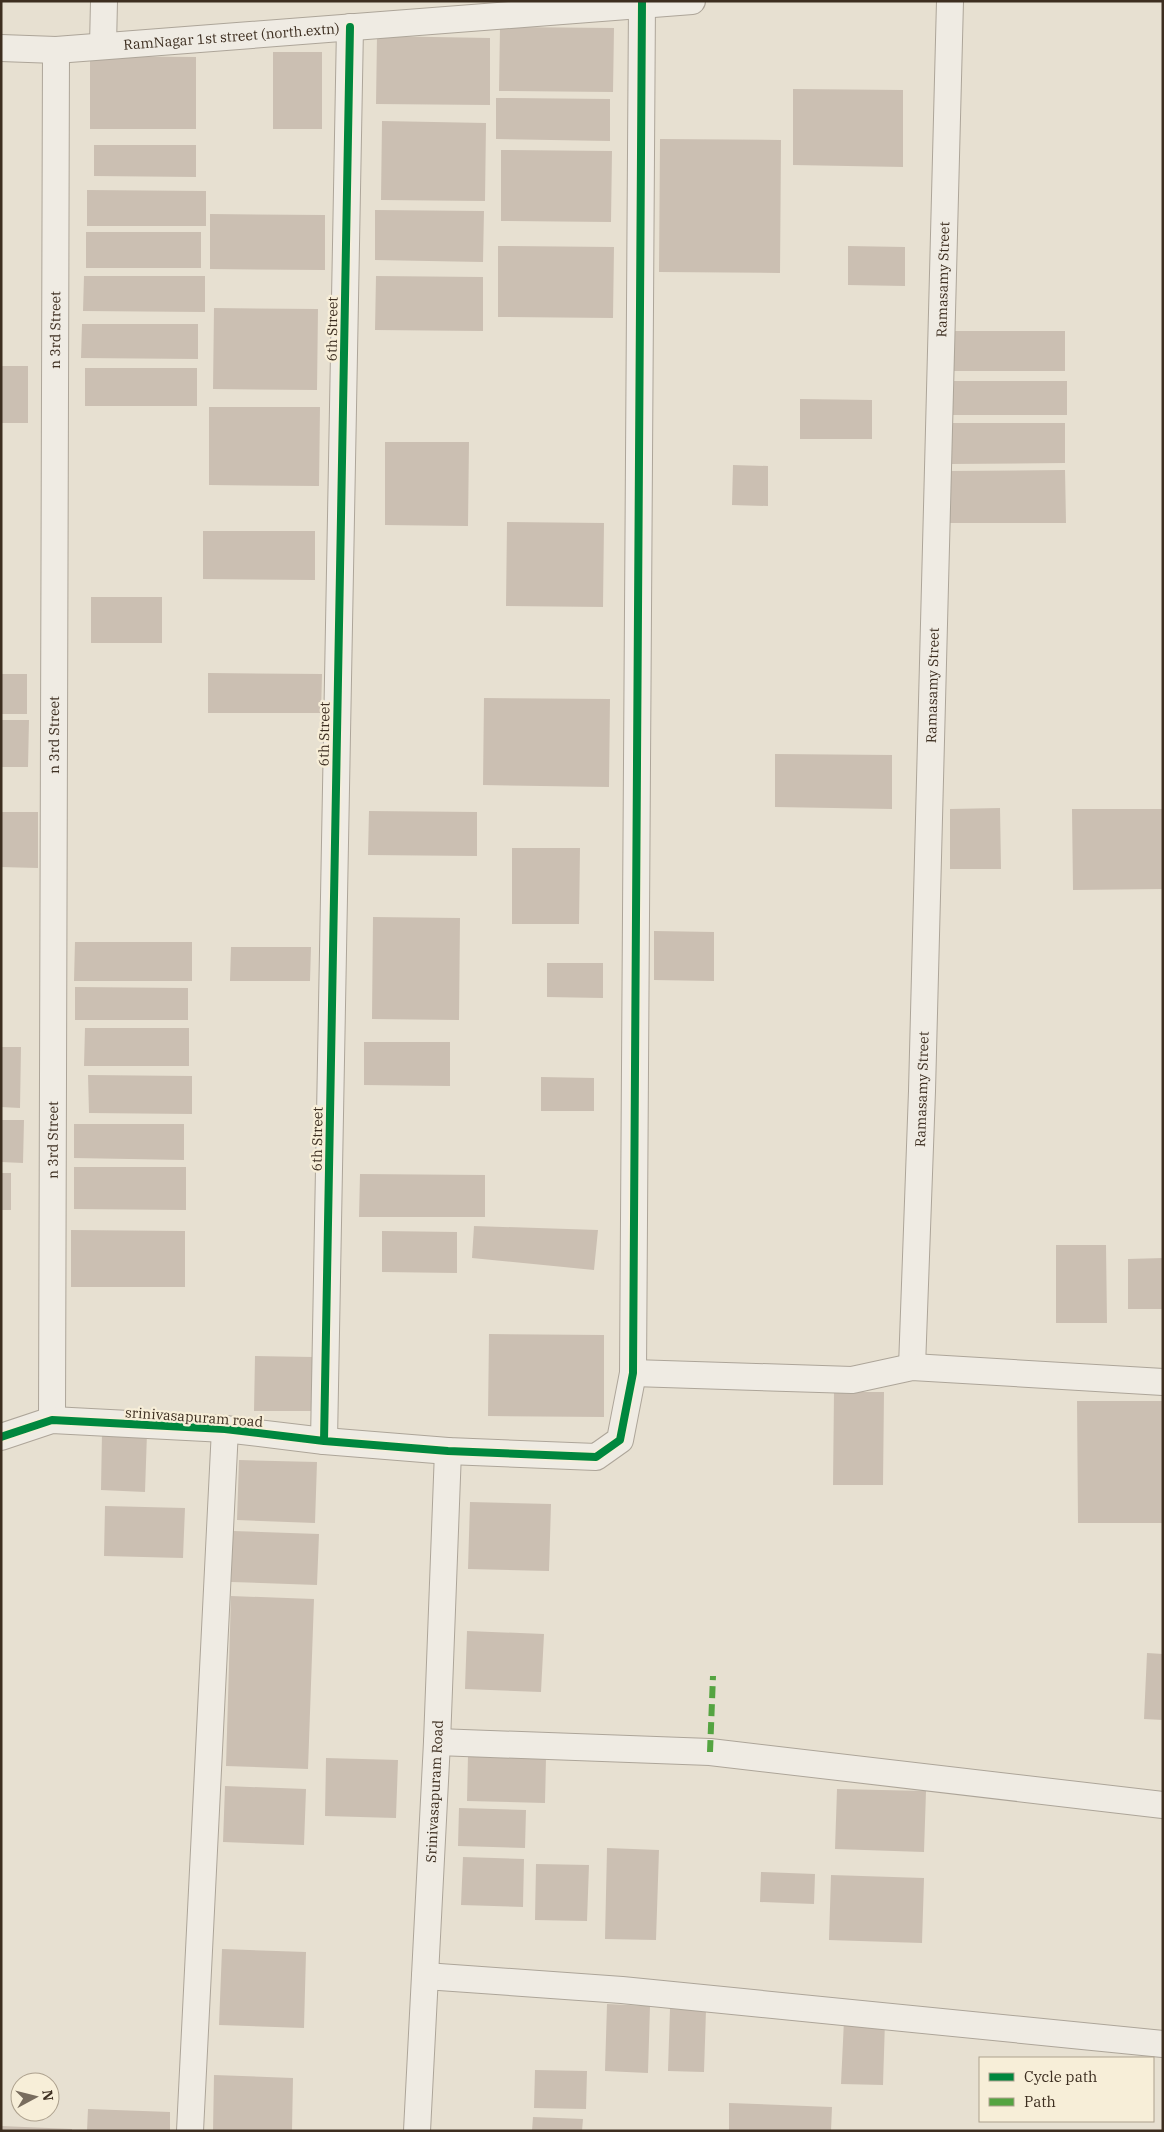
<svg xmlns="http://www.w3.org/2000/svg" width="1164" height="2132" font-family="'IBM Plex Serif',serif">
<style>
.building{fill:#cbbfb2}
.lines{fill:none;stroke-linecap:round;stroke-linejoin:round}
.minor-casing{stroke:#ada599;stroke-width:28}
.minor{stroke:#efebe3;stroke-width:26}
.quiet{stroke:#54a441;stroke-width:6;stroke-dasharray:12 6;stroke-linecap:butt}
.cycleway-casing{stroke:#f7eed8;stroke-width:11}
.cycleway{stroke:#00873e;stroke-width:8}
.labels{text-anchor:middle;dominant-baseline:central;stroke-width:4.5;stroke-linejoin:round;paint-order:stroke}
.street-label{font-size:14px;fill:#3d2e20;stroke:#f7eed8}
</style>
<rect width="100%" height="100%" fill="#e7e0d1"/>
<path class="building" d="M500 27 614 28 613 92 499 91Z
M377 36 490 38V105L376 104Z
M273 52H322V129H273Z
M90 56 196 57V129H90Z
M793 89 903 90V167L793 165Z
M496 98 610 99V141L496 139Z
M382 121 486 123 485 201 381 200Z
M660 139 781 140 780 273 659 272Z
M94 145H196V177L94 176Z
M501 150 612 151 611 222 501 221Z
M87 190 206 191V226H87Z
M375 210 484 211 483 262 375 260Z
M210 214 325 215V270L210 269Z
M86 232H201V268H86Z
M498 246 614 247 613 318 498 317Z
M848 246 905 247V286L848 285Z
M84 276H205V312L83 311Z
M376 276 483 277V331L375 330Z
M214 308 318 309 317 390 213 389Z
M82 324H198V359L81 358Z
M949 331H1065V371H949Z
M1 366H28V423H1Z
M85 368H197V406H85Z
M949 381H1067V415H949Z
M800 399 872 400V439H800Z
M209 407H320L319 486 209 485Z
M950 423H1065V463L950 464Z
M385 442H469L468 526 385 525Z
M733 465 768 466V506L732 505Z
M1065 470 1066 523H948V471Z
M507 522 604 523 603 607 506 606Z
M203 531H315V580L203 579Z
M91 597H162V643H91Z
M208 673 322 674 321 713H208Z
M1 674H27V714H1Z
M484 698 610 699 609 787 483 785Z
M1 720H29L28 767H1Z
M775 754 892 755V809L775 807Z
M1000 808 1001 869H950V809Z
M1072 809H1163V889L1073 890Z
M369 811 477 812V856L368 855Z
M1 812H38V868L1 867Z
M512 848H580L579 924H512Z
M373 917 460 918 459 1020 372 1019Z
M654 931 714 932V981L654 980Z
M75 942H192V981H74Z
M231 947H311L310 981H230Z
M547 963H603V998L547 997Z
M75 987 188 988V1020H75Z
M85 1028H189V1066H84Z
M364 1042H450V1086L364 1085Z
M1 1047H21L20 1108 1 1107Z
M88 1075 192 1076V1114L89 1113Z
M541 1077 594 1078V1111H541Z
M1 1120H24L23 1163 1 1162Z
M74 1124H184V1160L74 1158Z
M74 1167H186V1210L74 1209Z
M1 1173H11V1210H1Z
M360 1174 485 1175V1217H359Z
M474 1226 598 1230 594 1270 472 1258Z
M71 1230 185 1231V1287H71Z
M382 1231 457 1232V1273L382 1272Z
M1056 1245H1106L1107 1323H1056Z
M1163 1258V1309H1128V1259Z
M489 1334 604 1335V1417L488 1416Z
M255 1356 313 1357V1411H254Z
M834 1392H884L883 1485H833Z
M1077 1401H1162V1523H1078Z
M102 1432 147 1433 145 1492 101 1490Z
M239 1460 317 1462 315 1523 237 1520Z
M470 1502 551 1504 549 1571 468 1569Z
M105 1506 185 1508 183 1558 104 1556Z
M233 1531 319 1534 317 1585 231 1582Z
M231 1596 314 1599 308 1769 226 1766Z
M467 1631 544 1634 541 1692 465 1689Z
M1147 1653 1163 1654V1720L1144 1719Z
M468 1755 546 1758 545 1803 467 1801Z
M326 1758 398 1760 396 1818 325 1816Z
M225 1786 306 1789 304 1845 223 1842Z
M837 1789 926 1791 924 1852 835 1849Z
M459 1808 526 1810 525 1848 458 1846Z
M607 1848 659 1850 656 1940 605 1939Z
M463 1857 524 1859 523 1907 461 1905Z
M536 1864 589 1865 587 1921 535 1920Z
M761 1872 815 1874 814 1904 760 1902Z
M831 1875 924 1878 922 1943 829 1940Z
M222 1949 306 1952 304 2028 219 2025Z
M607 2004 650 2006 648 2073 605 2071Z
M670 2009 706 2010 704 2072 668 2071Z
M844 2020 885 2021 883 2085 841 2084Z
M535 2070 587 2071 586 2109 534 2108Z
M214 2075 293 2078 292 2131H213Z
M729 2103 832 2107 831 2131H729Z
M88 2109 170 2112V2131H87Z
M533 2117 583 2119 582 2131H532Z
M1 2126 72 2129V2131H1Z"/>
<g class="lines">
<g class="minor-casing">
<g id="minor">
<path d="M103 46 104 1"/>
<path id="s1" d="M1 48 56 50 692 1"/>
<path id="s2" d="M912 1367 922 1091 950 1"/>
<path d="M633 1373 852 1380 912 1367 1163 1382"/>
<path id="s3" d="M52 1420 56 50"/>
<path d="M1 1437 52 1420 225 1429 324 1441 448 1451 596 1457 620 1440 633 1373 642 1"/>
<path d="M324 1441 350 27"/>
<path d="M437 1742 710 1752 1163 1805"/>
<path d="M425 1976 622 1990 1163 2044"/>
<path d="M190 2131 225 1429"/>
<path id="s4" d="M417 2131 437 1742 448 1451"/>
</g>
</g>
<use href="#minor" class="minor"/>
<path class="quiet" d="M710 1752 713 1676"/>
<g class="cycleway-casing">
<path id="cycleway" d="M1 1437 52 1420 225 1429 324 1441 448 1451 596 1457 620 1440 633 1373 642 1
M324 1441 350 27"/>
</g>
<use href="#cycleway" class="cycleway"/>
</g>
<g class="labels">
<g class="street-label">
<text stroke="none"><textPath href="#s1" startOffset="231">RamNagar 1st street (north.extn)</textPath></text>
<text stroke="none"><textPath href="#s2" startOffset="1088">Ramasamy Street</textPath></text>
<text transform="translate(332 329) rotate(-89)">6th Street</text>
<text stroke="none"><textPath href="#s3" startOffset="1090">n 3rd Street</textPath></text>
<text stroke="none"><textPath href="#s2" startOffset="682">Ramasamy Street</textPath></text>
<text transform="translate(324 734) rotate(-89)">6th Street</text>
<text stroke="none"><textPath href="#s3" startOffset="685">n 3rd Street</textPath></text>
<text stroke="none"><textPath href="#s2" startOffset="278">Ramasamy Street</textPath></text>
<text transform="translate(317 1139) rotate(-89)">6th Street</text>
<text stroke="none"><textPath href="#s3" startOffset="280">n 3rd Street</textPath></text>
<text transform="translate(194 1417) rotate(4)">srinivasapuram road</text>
<text stroke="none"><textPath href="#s4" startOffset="340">Srinivasapuram Road</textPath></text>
</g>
</g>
<rect width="1164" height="2132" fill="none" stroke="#3d2e20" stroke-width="5"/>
<rect x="979" y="2057" width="175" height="65" fill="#f7eed8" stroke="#ada18e"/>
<rect x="989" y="2073" width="25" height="8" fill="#00873e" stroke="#ada18e"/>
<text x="1024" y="2082" font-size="15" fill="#3d2e20">Cycle path</text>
<rect x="989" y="2098" width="25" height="8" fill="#54a441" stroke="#ada18e"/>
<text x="1024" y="2107" font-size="15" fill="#3d2e20">Path</text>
<g transform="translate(35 2097) rotate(83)"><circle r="24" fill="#f7eed8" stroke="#ada18e"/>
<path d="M0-4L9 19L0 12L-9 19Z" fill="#786c5e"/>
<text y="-8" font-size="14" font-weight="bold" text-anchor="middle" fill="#3d2e20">N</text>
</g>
</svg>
